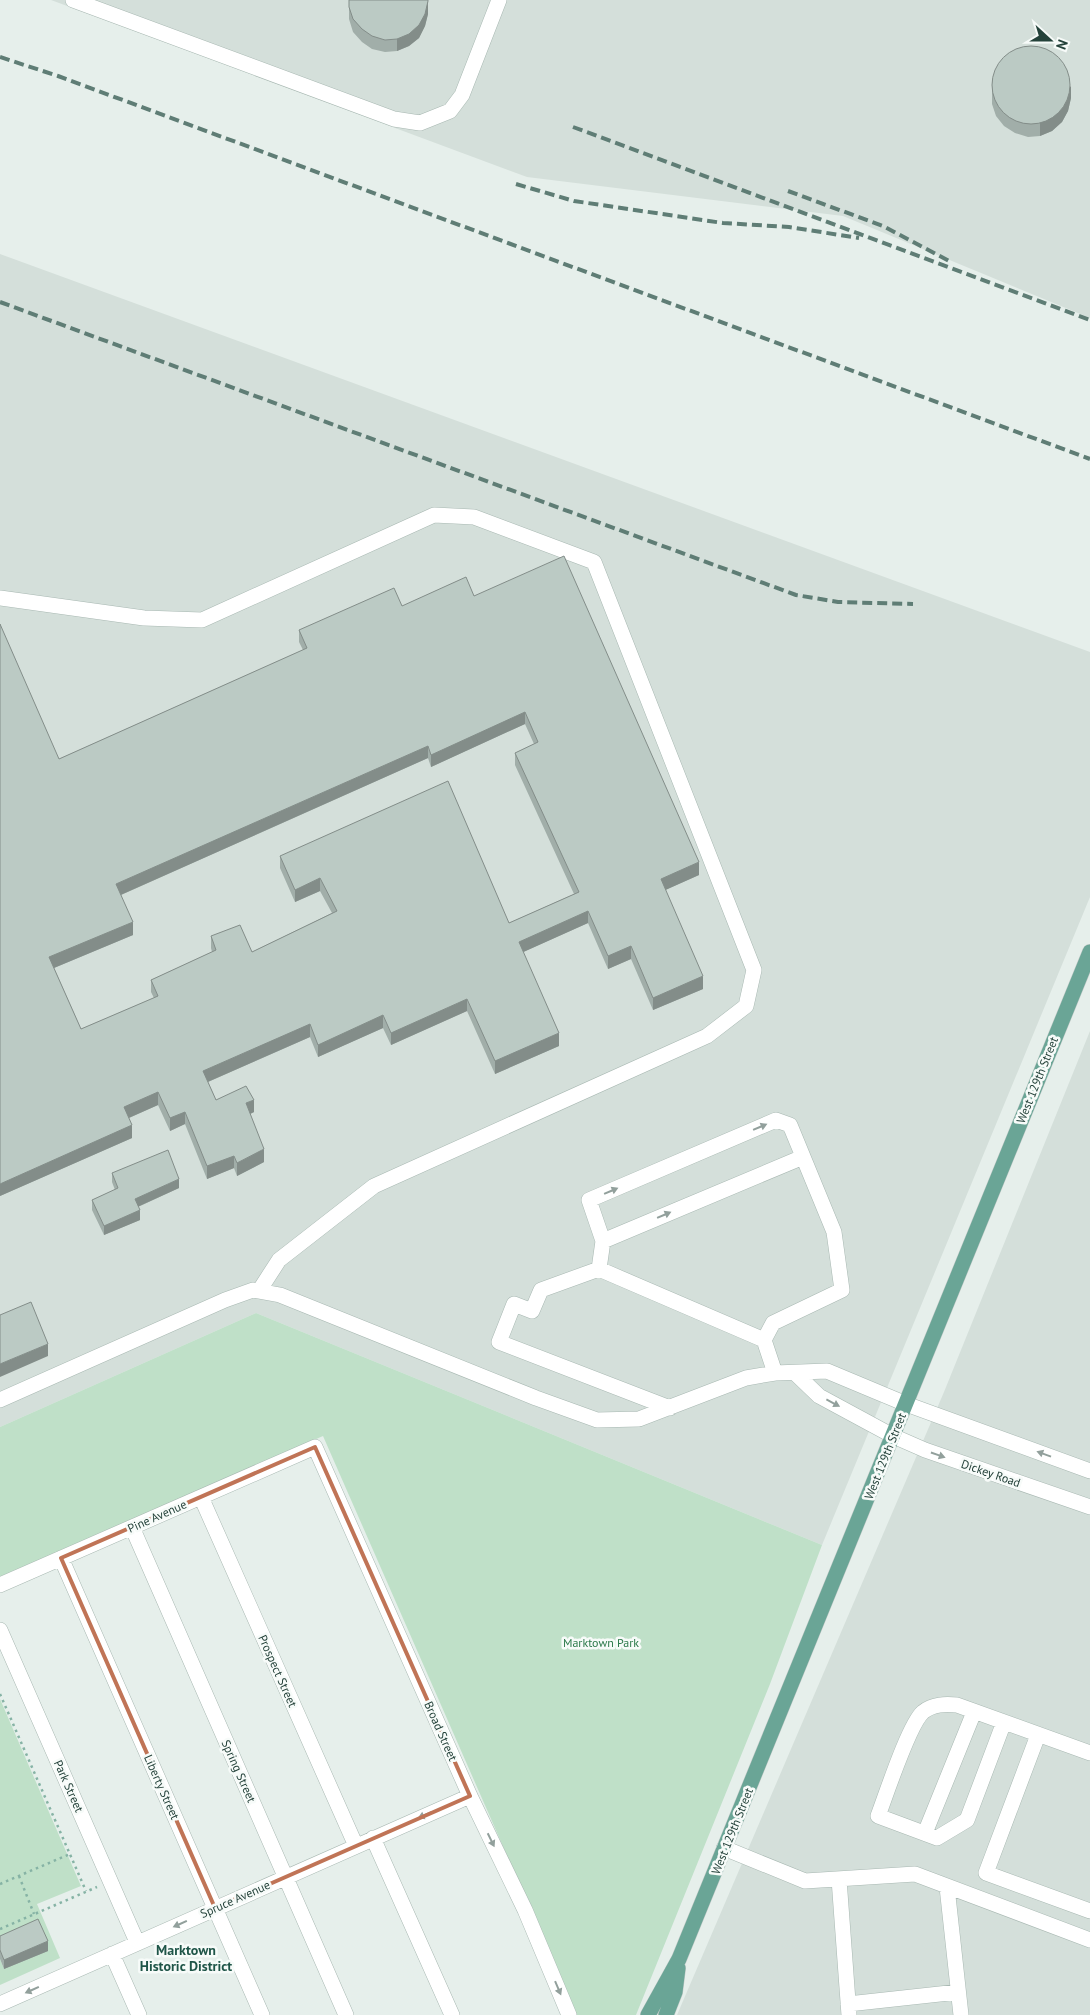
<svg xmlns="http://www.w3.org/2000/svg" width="1090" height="2015" font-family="'PT Sans',sans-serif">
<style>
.built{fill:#d4dfda}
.green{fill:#bfe0c8}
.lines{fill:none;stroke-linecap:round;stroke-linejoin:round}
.minor-casing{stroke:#a8b8b2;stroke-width:16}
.major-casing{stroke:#c2cac8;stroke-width:16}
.path{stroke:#86b3a5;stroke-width:2.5;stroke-dasharray:2.5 4;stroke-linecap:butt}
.minor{stroke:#fff;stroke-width:15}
.major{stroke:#6aa596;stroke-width:15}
.rail{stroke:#5f7d75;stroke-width:4;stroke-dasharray:10 5;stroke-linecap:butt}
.wall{fill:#a1aea9;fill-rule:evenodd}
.shaded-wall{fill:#838d89}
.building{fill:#bbcac4;stroke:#838d89;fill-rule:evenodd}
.oneway{fill:#92a09c}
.marked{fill:none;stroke:#c07456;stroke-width:4;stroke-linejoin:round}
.labels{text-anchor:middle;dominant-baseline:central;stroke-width:5;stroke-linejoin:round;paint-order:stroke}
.street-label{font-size:12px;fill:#24423a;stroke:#f7fbf9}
.park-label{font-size:12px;fill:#2d7a4b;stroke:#f7fbf9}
.neighbourhood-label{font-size:14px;font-weight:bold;fill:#1f5548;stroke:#f7fbf9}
</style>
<rect width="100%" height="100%" fill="#e6efeb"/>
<path class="built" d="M51 0H1090V318L843 216 527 177Z
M0 254 1090 652V897L822 1545 256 1313 0 1427Z
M1090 1031V2015H677L944 1392Z"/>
<path class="green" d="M256 1313 822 1545 770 1684 636 2015H577L323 1436 0 1578V1427Z
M0 1699 81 1886 37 1904 60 1958 0 1985V1959L4 1969 0 1945Z"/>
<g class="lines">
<g class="minor-casing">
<path id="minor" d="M73 0 394 119 420 123 450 111 462 95 499 0
M0 598 144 618 202 620 434 515 474 517 594 562 754 970 746 1006 707 1036 374 1186 279 1260 259 1291
M603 1241 803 1157
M599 1269 541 1290 532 1311 514 1304 499 1342 670 1408
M764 1340 773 1323 842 1290 834 1232 790 1125 776 1120 589 1200 603 1241 599 1269 764 1340 775 1373
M795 1373 819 1396 893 1436 925 1450 1090 1507
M0 1400 225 1300 253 1290 280 1295 536 1398 597 1420 639 1419 746 1378 775 1373 827 1371 906 1404 1090 1471
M201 1497 356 1846
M132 1527 346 2015
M61 1558 262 2015
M0 1585 315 1447 470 1796 525 1910 569 2015
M0 1630 137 1942
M1004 1722 967 1820 937 1838 878 1816C886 1795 909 1724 923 1712 933 1704 945 1704 957 1705L1090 1753
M1038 1735 986 1873 1090 1911
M925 1833 974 1712
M373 1838 452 2015
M724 1848 805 1881 915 1874 1090 1940
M839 1879 849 2015
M947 1887 961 2015
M112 1954 139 2015
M0 2004 470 1796
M848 2004 958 1992"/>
</g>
<g class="major-casing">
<path id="major" d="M648 2015 679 1959 1090 952
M666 2015 675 1992 678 1968"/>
</g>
<path class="path" d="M0 1694 86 1891
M19 1876 34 1914
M0 1884 70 1854
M0 1929 97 1887"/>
<use href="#minor" class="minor"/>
<use href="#major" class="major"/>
<path class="rail" d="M0 57 58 76 1090 459
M573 127 1090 320
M516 184 574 201 723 223 789 227 859 238
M788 191 883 226 951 262
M0 302 796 595 838 602 913 604"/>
</g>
<path class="wall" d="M349 0 428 14 425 26 419 38 409 46 397 51 385 52 372 49 362 42 353 32 349 19Z
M992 79 1071 98 1068 111 1062 122 1052 131 1040 136 1028 137 1015 133 1004 126 996 116 992 104Z
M474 596 699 875 665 890 703 989 653 1010 631 959 608 969 588 923 523 952 559 1046 495 1074 467 1011 391 1045 383 1028 318 1057 310 1037 208 1082 216 1100 254 1112 250 1114 264 1162 237 1176 234 1168 207 1179 185 1124 170 1131 158 1105 129 1118 132 1138 0 1196 59 759 303 650 299 642V630L402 606ZM525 724 534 744 515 753V765L574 894 509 923 280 856V868L295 902 320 891 332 913 252 952 211 936V948L212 952 151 980V992L154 998 81 1029 54 968 133 935 121 895 428 758 431 767Z
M112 1173 179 1188 138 1207 140 1220 104 1235 92 1210V1200L115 1190 112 1182Z
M0 1936 48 1951 4 1969 0 1959Z"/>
<path class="shaded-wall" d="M428 1V14L425 26 419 38 409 46 397 51V39Z
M1071 86V98L1068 111 1062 122 1052 131 1040 136V123Z
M525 712V724L431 767V755Z
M428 746V758L116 897V884Z
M699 862V875L661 892V879Z
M320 878V891L295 902V890Z
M588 911V923L519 954V942Z
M133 922V935L49 970V957Z
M631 946V959L608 969V956Z
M703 976V989L653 1010V998Z
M467 999V1011L391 1045V1033Z
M383 1015V1028L318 1057V1045Z
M310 1024V1037L203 1084V1071Z
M559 1033V1046L495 1074V1061Z
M158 1092V1105L124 1120V1107Z
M254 1100V1112L246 1116V1103Z
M185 1112V1124L170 1131V1118Z
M132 1125V1138L0 1196V1184Z
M264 1149V1162L237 1176V1163Z
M234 1156V1168L207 1179V1166Z
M179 1179V1188L135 1208V1199Z
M140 1210V1220L104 1235V1226Z
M48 1344V1356L0 1377V1364Z
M48 1941V1951L4 1969V1960Z"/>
<path class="building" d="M349 0H428V1L425 14 419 25 409 34 397 39 385 40 372 36 362 29 353 19 349 7Z
M992 85a39 39 0 1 1 78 0a39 39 0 1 1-78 0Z
M564 556 699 862 661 879 703 976 653 998 631 946 608 956 588 911 519 942 559 1033 495 1061 467 999 391 1033 383 1015 318 1045 310 1024 203 1071 216 1100 246 1086 254 1100 246 1103 264 1149 237 1163 234 1156 207 1166 185 1112 170 1118 158 1092 124 1107 132 1125 0 1184V624L59 759 307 648 299 630 394 588 402 606 466 577 474 596ZM525 712 538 742 515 753 579 892 509 923 448 781 280 856 295 890 320 878 337 911 252 952 240 925 211 936 216 950 151 980 158 996 81 1029 49 957 133 922 116 884 428 746 431 755Z
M168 1150 179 1179 135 1199 140 1210 104 1226 92 1200 118 1188 112 1173Z
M31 1302 48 1344 0 1364V1315Z
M38 1919 48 1941 4 1960 0 1950V1936Z"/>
<defs><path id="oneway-solid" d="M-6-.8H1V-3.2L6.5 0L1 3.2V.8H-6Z" transform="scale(1.25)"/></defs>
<g class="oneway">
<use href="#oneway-solid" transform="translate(760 1127) rotate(-23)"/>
<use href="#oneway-solid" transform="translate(611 1191) rotate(-23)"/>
<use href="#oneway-solid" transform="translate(664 1215) rotate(-23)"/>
<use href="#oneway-solid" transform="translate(833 1403) rotate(28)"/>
<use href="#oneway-solid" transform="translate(1044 1454) rotate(-160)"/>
<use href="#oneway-solid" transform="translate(938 1455) rotate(19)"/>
<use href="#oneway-solid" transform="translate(425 1815) rotate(156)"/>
<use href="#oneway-solid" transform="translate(491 1840) rotate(64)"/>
<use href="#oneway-solid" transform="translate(180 1924) rotate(156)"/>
<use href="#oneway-solid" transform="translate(558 1988) rotate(67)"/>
<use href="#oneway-solid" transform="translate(32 1990) rotate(156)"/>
</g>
<path class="marked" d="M315 1447 470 1796 215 1908 61 1558Z"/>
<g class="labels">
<g class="street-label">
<text transform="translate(1037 1080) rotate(-68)">West 129th Street</text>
<text transform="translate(885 1456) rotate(-68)">West 129th Street</text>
<text transform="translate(991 1473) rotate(19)">Dickey Road</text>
<text transform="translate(157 1516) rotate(-24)">Pine Avenue</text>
<text transform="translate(278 1671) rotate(66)">Prospect Street</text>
<text transform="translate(441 1731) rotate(66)">Broad Street</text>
<text transform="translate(239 1771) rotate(66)">Spring Street</text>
<text transform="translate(69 1786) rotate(66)">Park Street</text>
<text transform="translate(162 1787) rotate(66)">Liberty Street</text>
<text transform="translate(732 1831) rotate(-68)">West 129th Street</text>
<text transform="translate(235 1899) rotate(-24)">Spruce Avenue</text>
</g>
<g class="park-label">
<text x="601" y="1642">Marktown Park</text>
</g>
<g class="neighbourhood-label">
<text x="186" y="1950">Marktown<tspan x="186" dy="16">Historic District</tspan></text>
</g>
</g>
<g transform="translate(1050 40) rotate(111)" stroke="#f7fbf9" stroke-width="4" paint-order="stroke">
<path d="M0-4L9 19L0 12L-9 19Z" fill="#24423a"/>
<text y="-8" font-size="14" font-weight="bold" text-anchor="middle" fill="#24423a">N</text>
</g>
</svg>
